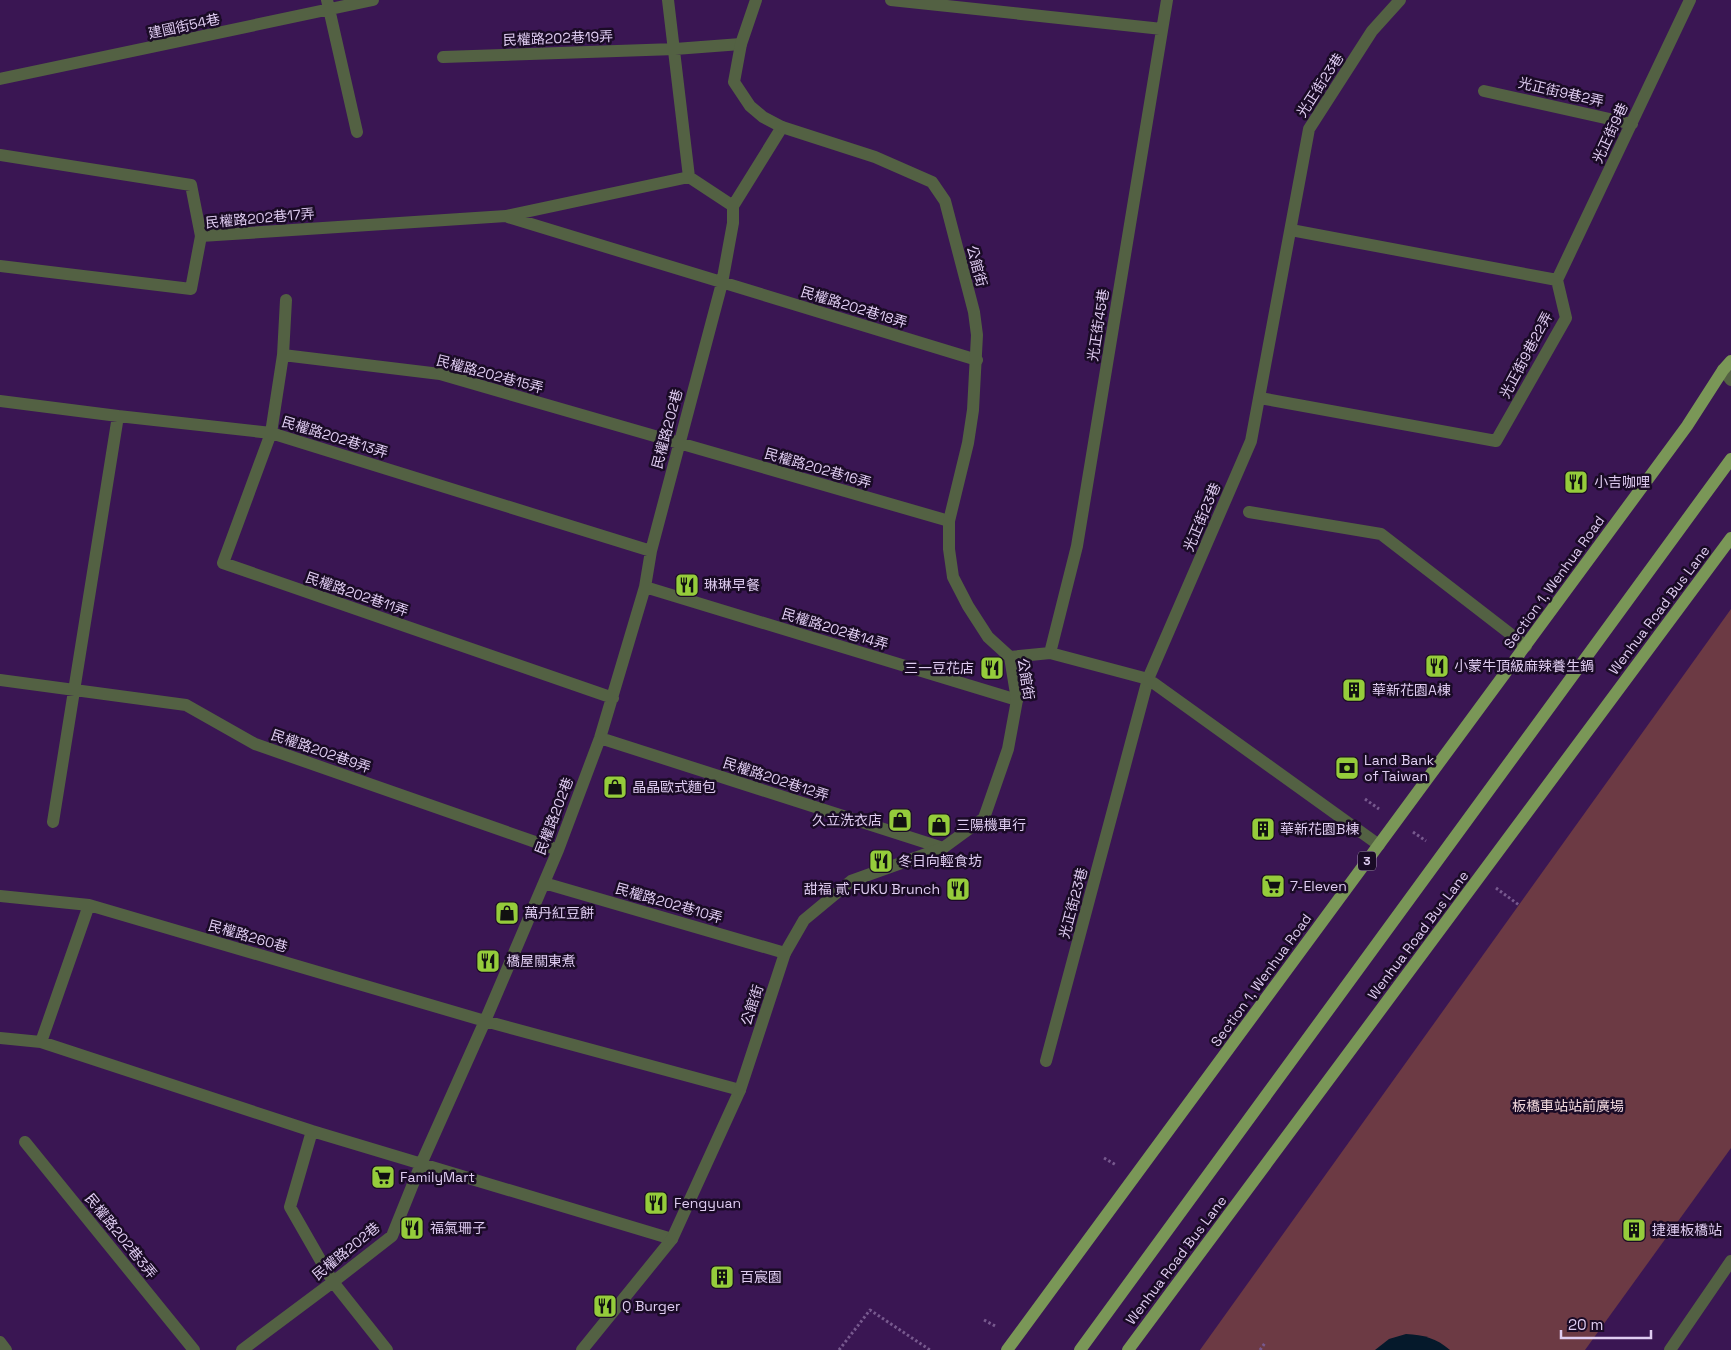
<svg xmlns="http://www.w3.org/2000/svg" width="1731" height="1350" font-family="'Space Grotesk','Noto Sans TC',sans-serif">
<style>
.green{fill:#6c3a44}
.water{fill:#05192b}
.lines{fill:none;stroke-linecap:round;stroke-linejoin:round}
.path{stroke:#77598e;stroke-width:3;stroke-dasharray:2.5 2.5;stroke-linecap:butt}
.service{stroke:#536143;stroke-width:12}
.minor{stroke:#536143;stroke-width:12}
.tertiary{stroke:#536143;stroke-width:12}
.primary{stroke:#7a9757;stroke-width:12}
.labels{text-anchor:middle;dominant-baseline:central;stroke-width:5;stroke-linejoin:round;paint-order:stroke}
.shield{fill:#1a0b26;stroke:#a492b4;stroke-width:1}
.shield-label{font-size:12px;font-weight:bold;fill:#dfccf1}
.street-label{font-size:14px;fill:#dfccf1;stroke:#1a0b26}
.poi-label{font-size:14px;fill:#dfccf1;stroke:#1a0b26;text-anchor:start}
.park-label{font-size:14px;fill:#f1d8dc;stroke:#1a0b26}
</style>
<rect width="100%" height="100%" fill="#3a1653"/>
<path class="green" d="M1731 609V1148L1585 1350H1200Z"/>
<path class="water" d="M1406 1334C1424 1335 1436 1338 1450 1350H1375L1389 1339Z"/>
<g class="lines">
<path class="path" d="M1365 799 1379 809
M1413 832 1426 841
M1496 888 1519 905
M1104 1158 1116 1165
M984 1320 997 1327
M839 1350 870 1310 930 1350
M1260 1350 1265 1343"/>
<path class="service" d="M327 0 357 132
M668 0 689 177 733 206
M891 0 1162 29
M443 57 675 49 741 44
M0 79 373 0
M1484 91 1632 124
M0 155 191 185 201 236
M508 217 977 360
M1291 230 1557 280
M0 266 191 289 201 236 506 216 689 177
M1557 280 1690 0
M286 300 283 355 440 374 949 521
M283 355 271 433 223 563 613 698
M1260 398 1496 441 1566 318 1557 280
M0 401 118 416 271 433 651 551
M1249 512 1381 534 1526 646
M645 587 1017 700
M1050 653 1077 546 1167 0
M1010 657 1050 653 1148 679 1379 845
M0 680 186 705 255 744 558 850
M600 738 943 848
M53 822 118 416
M544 883 785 953
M0 896 89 905 485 1021 740 1090
M0 1038 41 1042 312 1131 672 1239
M41 1042 89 905
M1046 1061 1148 679 1251 441 1309 129 1372 31 1400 0
M312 1131 290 1207 333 1282 387 1350
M25 1142 194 1350
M0 1342 6 1350
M242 1350 333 1282 392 1236 421 1164 485 1021 558 850 600 738 645 587 651 551 722 283 733 223V206L782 127"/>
<path class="minor" d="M582 1350 672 1239 740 1090 785 953 804 920 851 881 943 848 984 818 1008 749 1017 700 1010 657 988 637 968 606 953 577 949 549V521L968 443 973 410 977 335 974 312 945 201 932 182 875 157 782 127 763 117 750 106 734 82 741 44 756 0
M1670 1350 1731 1261"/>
<path class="tertiary" d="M1723 370 1731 380"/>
<path class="primary" d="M1007 1350 1687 426 1723 370 1731 361
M1080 1350 1731 459
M1128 1350 1731 538"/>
</g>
<defs>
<g id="restaurant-square" transform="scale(1.25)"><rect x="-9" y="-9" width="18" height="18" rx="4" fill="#95cc3b" stroke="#1a0b26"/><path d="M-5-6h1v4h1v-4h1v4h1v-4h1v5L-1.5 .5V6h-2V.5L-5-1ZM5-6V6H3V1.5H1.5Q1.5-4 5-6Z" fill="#111"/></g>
<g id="building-square" transform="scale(1.25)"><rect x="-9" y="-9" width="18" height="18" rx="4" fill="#95cc3b" stroke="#1a0b26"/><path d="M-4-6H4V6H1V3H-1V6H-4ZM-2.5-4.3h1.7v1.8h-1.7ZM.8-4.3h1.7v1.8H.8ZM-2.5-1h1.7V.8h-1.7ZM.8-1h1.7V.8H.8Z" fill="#111"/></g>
<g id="bank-square" transform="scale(1.25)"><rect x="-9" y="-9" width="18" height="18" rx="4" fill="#95cc3b" stroke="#1a0b26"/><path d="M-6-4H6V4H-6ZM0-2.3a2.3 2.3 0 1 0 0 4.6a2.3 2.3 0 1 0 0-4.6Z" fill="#111"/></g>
<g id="shop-square" transform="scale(1.25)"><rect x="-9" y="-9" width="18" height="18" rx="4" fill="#95cc3b" stroke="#1a0b26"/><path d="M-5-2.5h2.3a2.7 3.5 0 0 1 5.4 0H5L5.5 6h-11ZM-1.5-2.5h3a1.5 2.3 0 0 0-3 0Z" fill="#111"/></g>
<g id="supermarket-square" transform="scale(1.25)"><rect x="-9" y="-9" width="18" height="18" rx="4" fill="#95cc3b" stroke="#1a0b26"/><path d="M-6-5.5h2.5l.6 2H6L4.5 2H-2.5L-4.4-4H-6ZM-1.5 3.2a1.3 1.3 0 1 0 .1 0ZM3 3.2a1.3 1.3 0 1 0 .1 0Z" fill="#111"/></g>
</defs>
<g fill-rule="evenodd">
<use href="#restaurant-square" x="1576" y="482"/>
<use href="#restaurant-square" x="687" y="585"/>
<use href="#restaurant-square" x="1437" y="666"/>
<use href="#restaurant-square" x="992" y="668"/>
<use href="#building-square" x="1354" y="690"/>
<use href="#bank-square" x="1347" y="768"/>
<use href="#shop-square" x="615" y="787"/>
<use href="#shop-square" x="900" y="820"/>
<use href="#shop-square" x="939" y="825"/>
<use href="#building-square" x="1263" y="829"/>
<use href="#restaurant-square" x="881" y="861"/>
<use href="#supermarket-square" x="1273" y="886"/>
<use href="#restaurant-square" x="958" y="889"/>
<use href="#shop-square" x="507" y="913"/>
<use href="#restaurant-square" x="488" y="961"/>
<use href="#supermarket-square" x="383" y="1177"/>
<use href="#restaurant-square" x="656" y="1203"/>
<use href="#restaurant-square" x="412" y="1228"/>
<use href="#building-square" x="1634" y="1230"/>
<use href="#building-square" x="722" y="1277"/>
<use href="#restaurant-square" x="605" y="1306"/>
</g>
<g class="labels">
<rect class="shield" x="1358" y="851.5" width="18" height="19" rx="4"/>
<g class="shield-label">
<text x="1367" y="861">3</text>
</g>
<g class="street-label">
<text transform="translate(184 26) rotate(-12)">建國街54巷</text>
<text transform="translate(558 38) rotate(-2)">民權路202巷19弄</text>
<text transform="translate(1320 85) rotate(-57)">光正街23巷</text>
<text transform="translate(1561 92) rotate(13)">光正街9巷2弄</text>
<text transform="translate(1610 133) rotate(-65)">光正街9巷</text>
<text transform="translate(260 218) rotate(-5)">民權路202巷17弄</text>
<text transform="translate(977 266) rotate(75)">公館街</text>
<text transform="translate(854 307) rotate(17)">民權路202巷18弄</text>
<text transform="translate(1098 325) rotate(-81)">光正街45巷</text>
<text transform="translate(1526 355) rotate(-62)">光正街9巷22弄</text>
<text transform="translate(490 374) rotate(15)">民權路202巷15弄</text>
<text transform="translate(667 429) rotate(-75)">民權路202巷</text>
<text transform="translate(335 437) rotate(17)">民權路202巷13弄</text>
<text transform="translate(818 468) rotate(16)">民權路202巷16弄</text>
<text transform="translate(1202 517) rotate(-67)">光正街23巷</text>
<text transform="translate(1554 582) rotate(-54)">Section 1, Wenhua Road</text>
<text transform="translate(357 594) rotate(19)">民權路202巷11弄</text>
<text transform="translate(1659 610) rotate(-53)">Wenhua Road Bus Lane</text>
<text transform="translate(835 629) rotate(17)">民權路202巷14弄</text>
<text transform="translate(1026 679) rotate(81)">公館街</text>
<text transform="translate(321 751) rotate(19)">民權路202巷9弄</text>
<text transform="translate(776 779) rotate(18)">民權路202巷12弄</text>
<text transform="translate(554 816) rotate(-69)">民權路202巷</text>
<text transform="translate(669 903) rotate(16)">民權路202巷10弄</text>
<text transform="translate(1073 903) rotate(-75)">光正街23巷</text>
<text transform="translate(1418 935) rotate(-53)">Wenhua Road Bus Lane</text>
<text transform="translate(248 936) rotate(16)">民權路260巷</text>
<text transform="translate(1261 980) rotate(-54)">Section 1, Wenhua Road</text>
<text transform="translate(752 1005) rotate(-72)">公館街</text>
<text transform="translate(121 1236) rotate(51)">民權路202巷3弄</text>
<text transform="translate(346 1251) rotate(-39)">民權路202巷</text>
<text transform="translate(1176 1260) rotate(-53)">Wenhua Road Bus Lane</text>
</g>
<g class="poi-label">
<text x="1594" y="482">小吉咖哩</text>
<text x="704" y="585">琳琳早餐</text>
<text x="1454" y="666">小蒙牛頂級麻辣養生鍋</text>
<text x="974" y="668" text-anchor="end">三一豆花店</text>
<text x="1372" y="690">華新花園A棟</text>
<text x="1364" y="760">Land Bank<tspan x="1364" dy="16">of Taiwan</tspan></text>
<text x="632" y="787">晶晶歐式麵包</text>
<text x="882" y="820" text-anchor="end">久立洗衣店</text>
<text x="956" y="825">三陽機車行</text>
<text x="1280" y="829">華新花園B棟</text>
<text x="898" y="861">冬日向輕食坊</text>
<text x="1290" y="886">7-Eleven</text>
<text x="940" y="889" text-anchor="end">甜福 貳 FUKU Brunch</text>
<text x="524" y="913">萬丹紅豆餅</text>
<text x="506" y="961">橋屋關東煮</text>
<text x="400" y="1177">FamilyMart</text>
<text x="674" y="1203">Fengyuan</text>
<text x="430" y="1228">福氣珊子</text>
<text x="1652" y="1230">捷運板橋站</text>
<text x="740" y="1277">百宸園</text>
<text x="622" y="1306">Q Burger</text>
</g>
<g class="park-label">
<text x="1568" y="1106">板橋車站站前廣場</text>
</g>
</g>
<path d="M1561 1330v8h90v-8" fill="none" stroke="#dfccf1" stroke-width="2.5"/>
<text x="1568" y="1330" font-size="15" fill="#dfccf1" stroke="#1a0b26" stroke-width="4" paint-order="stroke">20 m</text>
</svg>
